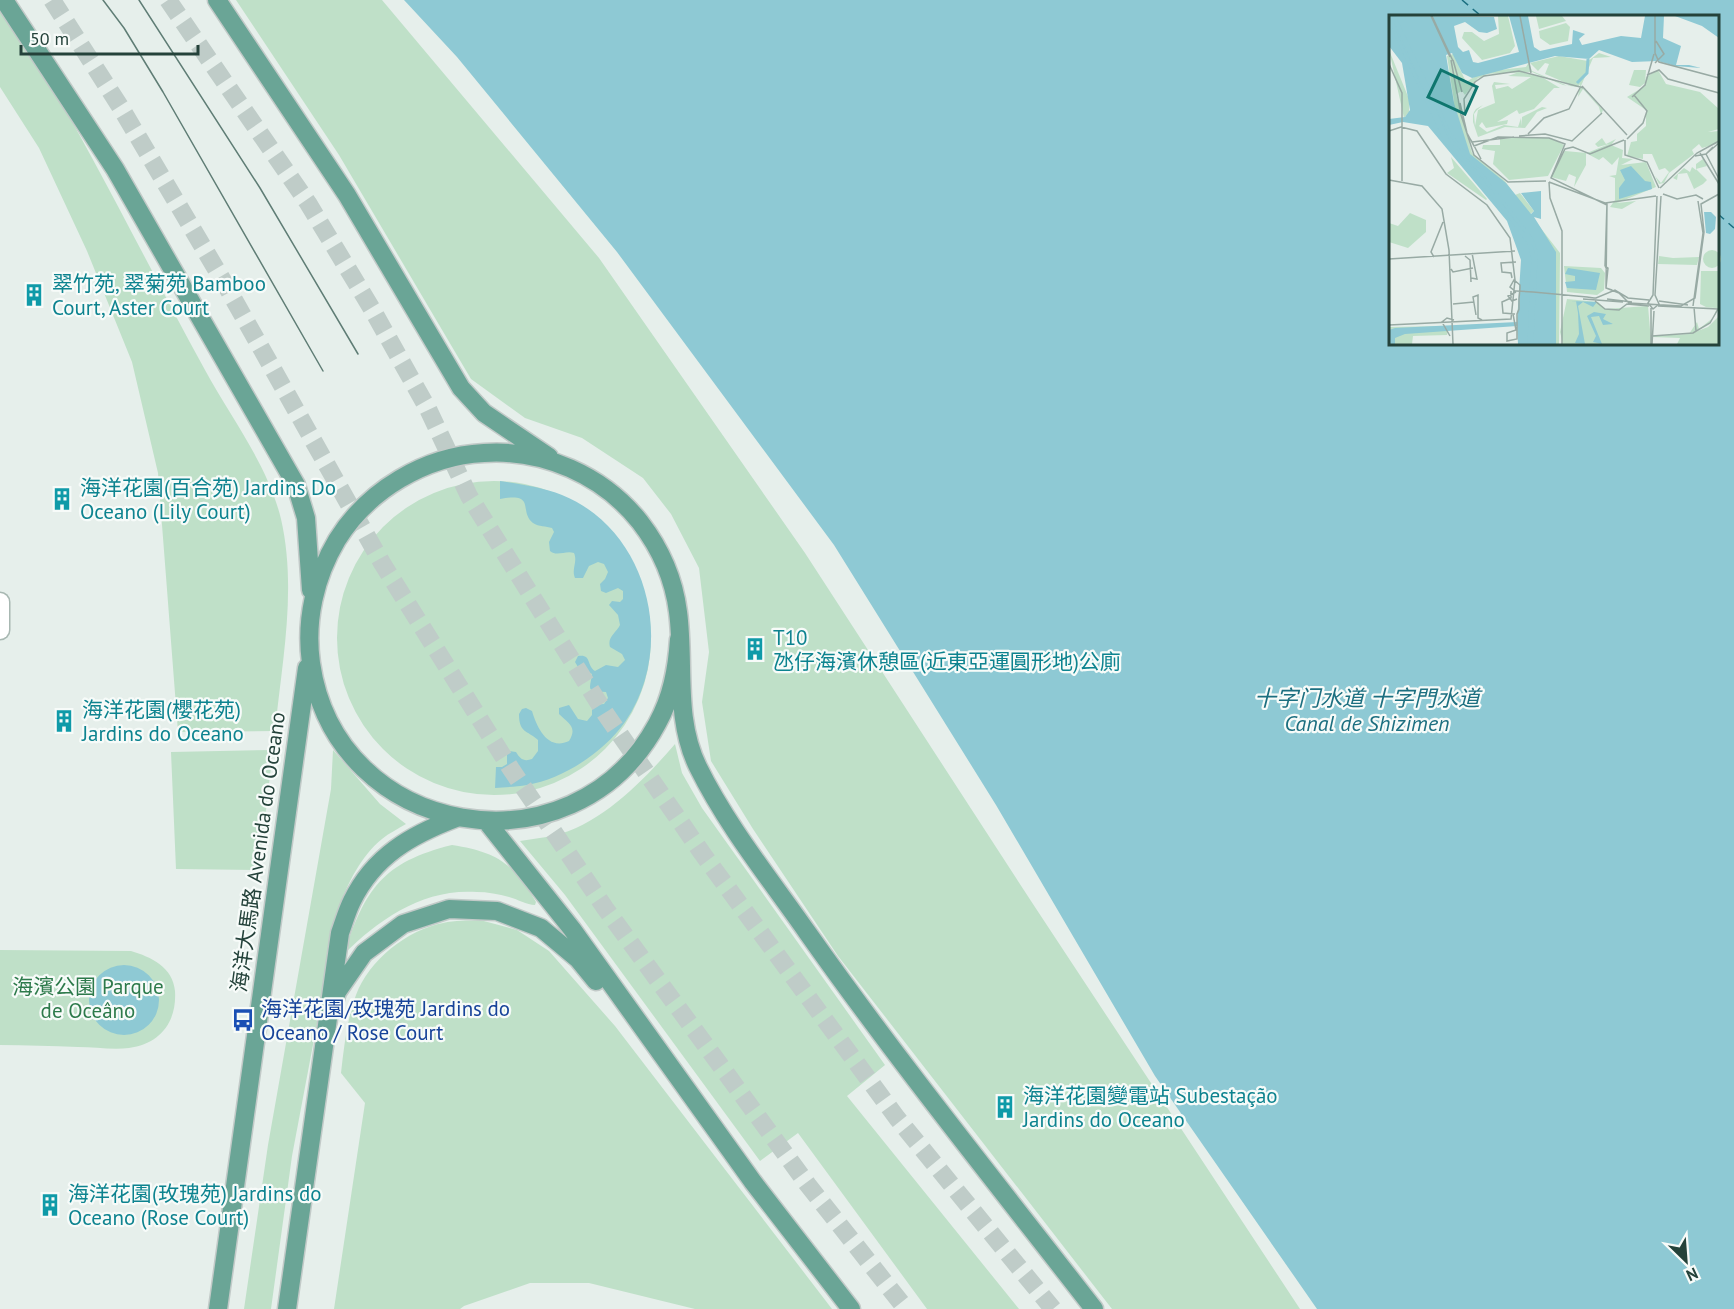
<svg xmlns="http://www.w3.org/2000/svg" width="1734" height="1309" font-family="'PT Sans','Noto Sans SC',sans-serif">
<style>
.green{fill:#bfe0c8}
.water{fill:#8ec9d4;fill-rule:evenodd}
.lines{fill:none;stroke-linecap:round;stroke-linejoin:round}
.ferry{stroke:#1c6f80;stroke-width:1.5;stroke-dasharray:8 6;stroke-linecap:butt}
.primary-tunnel{stroke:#bfccc8;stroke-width:18;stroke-dasharray:18 9;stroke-linecap:butt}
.minor-casing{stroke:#a8b8b2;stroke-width:21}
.primary-casing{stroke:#c2cac8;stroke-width:21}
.minor{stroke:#fff;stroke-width:18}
.primary{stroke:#6aa596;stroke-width:18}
.tram{stroke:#5f7d75;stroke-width:1.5}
.labels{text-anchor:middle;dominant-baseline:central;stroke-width:4.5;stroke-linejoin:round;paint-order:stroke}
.culture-label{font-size:21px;fill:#0d838f;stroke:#f7fbf9;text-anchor:start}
.street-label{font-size:21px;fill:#24423a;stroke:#f7fbf9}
.park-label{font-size:21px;fill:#2d7a4b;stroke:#f7fbf9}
.transit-label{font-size:21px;fill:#164399;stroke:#f7fbf9;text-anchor:start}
.water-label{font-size:22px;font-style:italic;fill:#1c6f80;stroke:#f7fbf9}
.inset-river{fill:none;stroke:#8ec9d4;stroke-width:3}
.inset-road{fill:none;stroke:#98aaa4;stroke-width:1.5}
.view{fill:#0f766e;fill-opacity:0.15;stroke:#0f766e;stroke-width:3}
.inset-edge{fill:none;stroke:#24423a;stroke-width:3}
</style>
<rect width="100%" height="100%" fill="#e6efeb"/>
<path class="green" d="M236 0H382L599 258 805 553 1031 901 1300 1309H1112L838 956 753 829 711 761 702 702 709 652 699 568 671 514 643 478 582 438 525 418 471 379 339 155Z
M0 7C13 26 27 44 38 63 98 163 149 268 205 370 231 418 268 465 281 519 297 589 282 661 275 731L178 732 158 473 132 362 87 251 39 148 0 87Z
M337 638a157 157 0 1 1 314 0a157 157 0 1 1-314 0Z
M675 744 682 773 702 808 885 1065 847 1096 1019 1309H927L798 1133 760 1161 565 895 520 841C531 839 542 838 553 836 602 824 643 781 675 744Z
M273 750 259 870 176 869 171 752Z
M333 750 380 804 406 824C398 829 389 833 382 839 361 856 348 883 339 907L292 1156 271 1309H244L268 1145 331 789Z
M452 845C497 852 513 863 536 902L535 905C527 905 517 899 509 897 499 894 487 892 477 892 424 888 379 919 344 954 365 889 383 862 452 845Z
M480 920 517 930 549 951 615 1026 832 1309H695L589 1283H530L464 1306 460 1309H334L365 1103 341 1073C344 1047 347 1019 356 995 369 960 407 930 443 923 455 920 468 921 480 920Z
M0 950 131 951C151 957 173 967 175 991 177 1022 160 1044 129 1048 113 1050 94 1047 78 1047 52 1046 26 1045 0 1045Z"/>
<path class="water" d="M404 0H1734V1309H1317L1155 1076 996 805 834 545 617 252 457 57ZM1390 16H1718V344H1390Z
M500 481C520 484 542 487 562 495 649 530 677 647 625 722 604 752 563 779 527 785 517 787 506 787 495 788L496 767H502L507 764V754L509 751 516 752C520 759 524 762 532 759L538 751V740C527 730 519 733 519 714L522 709 526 708 532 711C537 728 548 751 569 741 578 727 568 723 559 714V708L569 705 578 719 587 721 592 715V705L604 704 608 698 606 692C585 691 590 690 592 674L578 667 575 662 578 656C592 654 586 665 595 671L606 665 618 667 625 660 622 654 610 647C607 637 616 633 620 625L618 615 609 605 612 601 620 602 623 599V591L618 588 606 593 601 591 600 584 605 579 608 572 604 564 598 562 589 566 583 578H575C571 569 578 562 574 553 566 550 557 557 550 551L549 542 554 532 552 528C546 526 539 527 533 523 518 511 537 492 500 499Z
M89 1000a35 35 0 1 1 70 0a35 35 0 1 1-70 0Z"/>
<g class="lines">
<path class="ferry" d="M1462 0 1481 16
M1718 214 1734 228"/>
<path class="primary-tunnel" d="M52 0 121 108 229 291 382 563 511 769 605 908 808 1185 906 1309
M168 0 308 203 372 309 428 409 469 496 605 713 702 853 897 1118 1053 1309"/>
<g class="minor-casing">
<path id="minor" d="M0 602V630"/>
</g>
<g class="primary-casing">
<path id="primary" d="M4 0 115 169 296 485 306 518 311 590
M217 0 347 195 461 388 484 413 549 457
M679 639C677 669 672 697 657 724 573 879 336 839 311 663 305 620 315 577 337 540 368 490 425 456 484 453 543 449 603 475 640 522 660 548 674 580 678 612 685 664 674 718 698 767 727 826 770 879 807 932 898 1061 997 1184 1094 1309
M487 822 572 929 753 1182 851 1309
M335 999 337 992 364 953 403 924 449 909 497 911 541 928 578 959 596 981
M218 1309 307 668
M287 1309 340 933C344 922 347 911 352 901 374 856 411 835 456 818"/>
</g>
<use href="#minor" class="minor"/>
<use href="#primary" class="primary"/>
<path class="tram" d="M103 0 124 28 163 92 323 371
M139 0 260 188 358 354"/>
</g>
<defs>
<g id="building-bare" transform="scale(1.8)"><path d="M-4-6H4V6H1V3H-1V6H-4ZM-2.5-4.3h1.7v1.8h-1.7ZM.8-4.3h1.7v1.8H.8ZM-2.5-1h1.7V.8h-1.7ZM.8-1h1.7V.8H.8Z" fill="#0f9aa8" stroke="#f7fbf9" stroke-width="2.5" paint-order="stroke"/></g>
<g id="bus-bare" transform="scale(1.8)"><path d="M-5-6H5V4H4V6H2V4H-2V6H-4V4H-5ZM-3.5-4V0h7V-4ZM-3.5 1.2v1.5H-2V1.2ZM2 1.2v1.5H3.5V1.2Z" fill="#1a4fb4" stroke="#f7fbf9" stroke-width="2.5" paint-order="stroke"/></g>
</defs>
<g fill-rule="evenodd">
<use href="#building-bare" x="34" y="295"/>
<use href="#building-bare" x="62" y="499"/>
<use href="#building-bare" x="755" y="649"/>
<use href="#building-bare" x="64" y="721"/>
<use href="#bus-bare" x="243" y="1020"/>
<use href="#building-bare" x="1005" y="1107"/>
<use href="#building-bare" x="50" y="1205"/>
</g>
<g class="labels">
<g class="culture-label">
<text x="52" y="283">翠竹苑, 翠菊苑 Bamboo<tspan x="52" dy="24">Court, Aster Court</tspan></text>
<text x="80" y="487">海洋花園(百合苑) Jardins Do<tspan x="80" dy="24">Oceano (Lily Court)</tspan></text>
<text x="773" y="637">T10<tspan x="773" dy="24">氹仔海濱休憩區(近東亞運圓形地)公廁</tspan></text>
<text x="82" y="709">海洋花園(櫻花苑)<tspan x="82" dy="24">Jardins do Oceano</tspan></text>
<text x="1023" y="1095">海洋花園變電站 Subestação<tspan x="1023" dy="24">Jardins do Oceano</tspan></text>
<text x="68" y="1193">海洋花園(玫瑰苑) Jardins do<tspan x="68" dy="24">Oceano (Rose Court)</tspan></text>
</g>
<g class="street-label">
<text transform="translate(258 852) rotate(-82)">海洋大馬路 Avenida do Oceano</text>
</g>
<g class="park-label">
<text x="88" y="986">海濱公園 Parque<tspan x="88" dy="24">de Oceâno</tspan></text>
</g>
<g class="transit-label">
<text x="261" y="1008">海洋花園/玫瑰苑 Jardins do<tspan x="261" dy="24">Oceano / Rose Court</tspan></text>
</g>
<g class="water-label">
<text x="1367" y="698">十字门水道 十字門水道<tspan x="1367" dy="25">Canal de Shizimen</tspan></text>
</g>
</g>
<g transform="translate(1389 15)">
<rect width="330" height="330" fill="#e6efeb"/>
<path d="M109 1H119L126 31 121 38 93 45 73 23 75 17H83L95 26 110 19ZM147 1H173L177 6 150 14ZM177 8 181 12 179 26 161 30 151 23 150 16ZM0 35 20 84V97L15 103ZM210 38 222 42 204 43 192 71 214 95 212 100 210 92 194 74 189 82 191 69 189 72 174 70 143 57 95 59 101 60 89 63 76 80 73 76 67 79 83 138 116 166 126 180 131 178 145 196 140 200 76 135 62 93 65 86 58 41 64 39 77 67 93 57 137 52 140 47 143 56 179 71 182 70 156 59 160 49 156 48 149 56 141 48 170 41 199 46ZM245 55H257L256 68 251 72 240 70ZM269 55 277 69 311 77 330 94V114L319 117 330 116V128L313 133 310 129 303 135 305 139 280 158 275 168 270 169 266 161 272 168 280 157 276 153 270 155 263 139H254V144L238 141 242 127 248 126V119L257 111V95L238 82 256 71 257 62ZM130 57 151 61 171 73H165L145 94 130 99 128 95 108 107 119 105 118 109 97 113 93 107 90 111 98 117 115 110 129 112 132 103 133 111V102L153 92 158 93 148 97 136 113 116 112 89 122 84 107V100L85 97 87 94 94 90 88 95 85 99 86 111 89 95 106 88 103 71 105 67 121 69 106 70 107 74 119 71 123 74 142 62 119 61ZM124 123H162L175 130 159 161 120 165 104 149 106 136 93 134 94 130H111V124ZM213 123 217 129 227 124 222 130 234 135 233 143 244 144 232 150 257 147 267 172 228 188 247 186 233 194 221 192 226 185V163L220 161 227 160 230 142 223 150 214 142 210 145 197 138V150L185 172 187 162 180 159 177 166 162 162 176 136 198 138 220 129 209 132 206 129ZM62 142 98 184 97 185 58 158 65 153ZM314 144 318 151 307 154 318 165 314 169 305 174 298 158 289 159 288 165 284 163 295 153 301 157 303 152 307 155V149ZM21 198 37 205V217L19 233 0 227V208L9 211ZM147 207 171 238 170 329H162ZM314 244a9 9 0 1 1 18 0a9 9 0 1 1-18 0ZM270 241 284 243 310 242 308 250 269 249ZM175 251 212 253 216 258 215 275 208 280 178 277ZM312 256H330V294H328L327 299 324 303 320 308 311 314 301 319 319 312 330 301V329H288L291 323 264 322 263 329H174L171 317 178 284 209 287 216 294 259 291 262 326 263 294V321L300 319 308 307 310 314 324 303 328 293 308 292H317L311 289ZM60 311 58 320 24 321 23 329H0V312Z" fill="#bfe0c8"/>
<path d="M0 1 105 2 108 14 98 18 90 17 76 7 65 11 69 32 74 37 80 35 84 47 89 48 130 37 120 1H139L145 32 151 36 183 29 184 15 196 19 190 24 193 30 232 21 252 23 256 1H275L274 23 292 31 287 50H300L312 53 286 51 269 46 243 47 210 35 200 44 166 41 83 63 73 58 63 38 57 40 65 88 81 139 117 168 142 199 145 196 132 178 152 176V204L145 202 167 237V329H129L128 311 16 319 6 323V329H0V315L6 313 128 307 132 245 118 206 39 111 14 107 0 110V104L16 102 21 95 13 48 0 31ZM286 1H330V23L313 11ZM242 151 256 166 262 167 263 174 230 184V173L236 165 231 155ZM315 197H322L327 202 326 214 321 219 317 218ZM179 253 211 258 207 275 178 273 176 267 186 266V261L176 259ZM182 286 208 287 204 292 194 287 189 291 196 329 186 328 190 319 189 298 187 286ZM205 297 217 299 214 304 224 309 214 310 210 301 202 302 213 329 204 327 207 321 198 301Z" fill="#8ec9d4"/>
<path class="inset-river" d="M2 1 7 20 56 125 108 184 140 228 144 243 142 274M4 1 59 126 140 225 145 243 144 273M5 1 61 119 142 223 147 236 146 274M188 68 198 58 199 44M140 329 142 279M141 329 143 278M143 329 145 278"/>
<path class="inset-road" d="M42 1 61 42M43 1 64 46M131 1 142 58M266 1V38L270 47 330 63M62 45 72 100 85 140 119 167 157 166M64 45 73 77M266 48 275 39 267 26M0 49 13 78V166M258 60 270 55 279 64 330 78M193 71 238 120M243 82 256 70 265 39M71 88 78 118 85 131 109 122 160 123 176 129 162 163 218 190 217 273 230 278 240 288 292 291 306 283 315 217 312 189 330 179M76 101 75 84 86 67 95 61 130 56 195 73M0 116 12 112 28 116 57 159 98 190 121 223 126 265 122 304 0 310M139 119 155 103 180 94 191 73M130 121 156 119 183 126 213 98M238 124 254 108 258 96 245 80M82 125 92 144M236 125V140L258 147 270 173M83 127 125 122M330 128 317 139 330 164M311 138 330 169M306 141 317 139 324 132M162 163 176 134 184 132 201 139 235 125M0 165 33 171 53 194 60 235 64 329M160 167 161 183 173 216V329M160 167 216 188 267 181M271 173 308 138 330 126M274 179 288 184 307 180 314 184M268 181 264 280 259 288 264 294 270 289 266 280 272 181M76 241 81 245 82 267M45 242 42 237 54 207M0 244 126 236M216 251 218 188M62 254 64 257 84 253M218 254 216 251 219 253 217 273 223 275M82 263 88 264 83 238M123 263 122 258 113 257 112 248 127 247M122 276V283L113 287 114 298 126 299M127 277 119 281 123 286 128 284M194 284 234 287M218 284 243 287M206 286 216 294 230 295 238 289 260 291M270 286 299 290M64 289 85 287M269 291 329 294M304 291 314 218 309 186M305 292 307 316M124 299 127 315 118 318V326L128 324V299L130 294V284L131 273V270L125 265 121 272 126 276H127L144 277 198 282 205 283H207L226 275 239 283 260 285M87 300 84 282 89 280V303L93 305M61 321 53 307 58 303 65 305M263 321 304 318 321 308 329 294M262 329V293M263 329 265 296"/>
<path class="view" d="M52 55 88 72 76 99 39 82Z"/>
<rect width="330" height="330" class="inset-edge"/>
</g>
<g transform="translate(1686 1261) rotate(155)" stroke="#f7fbf9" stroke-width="4.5" paint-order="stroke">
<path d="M0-4.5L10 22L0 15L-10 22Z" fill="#24423a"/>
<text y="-9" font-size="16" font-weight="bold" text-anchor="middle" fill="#24423a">N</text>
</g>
<path d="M21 45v9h177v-9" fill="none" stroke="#24423a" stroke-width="3"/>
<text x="30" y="45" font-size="18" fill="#24423a" stroke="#f7fbf9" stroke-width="4.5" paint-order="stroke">50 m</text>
</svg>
